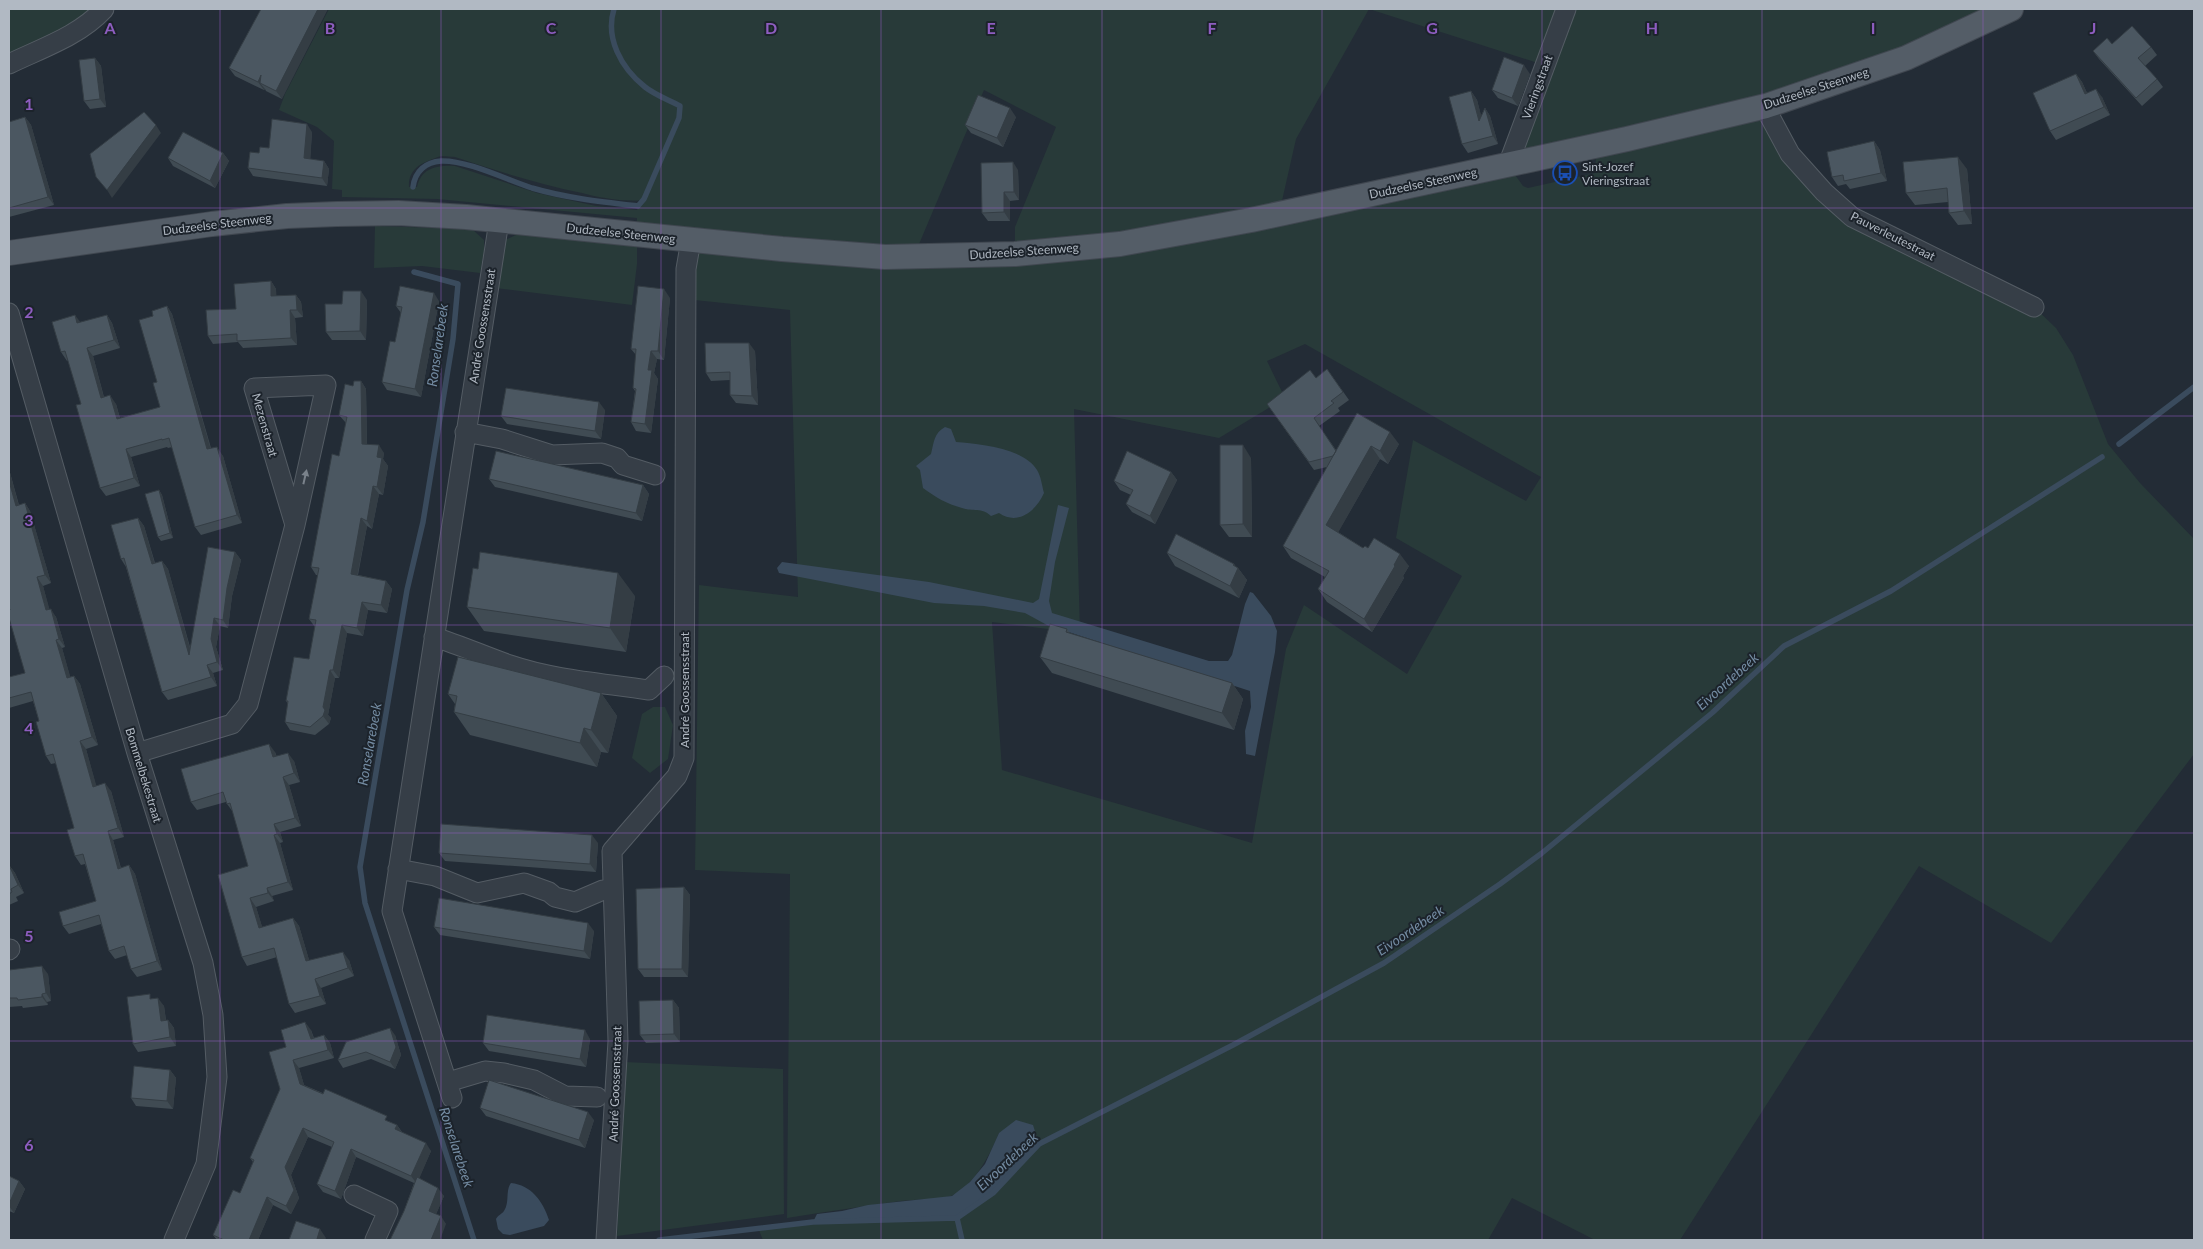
<svg xmlns="http://www.w3.org/2000/svg" width="2203" height="1249" font-family="Lato,sans-serif">
<style>
.green{fill:#283a39;fill-rule:evenodd}
.water{fill:#3a4b5d}
.lines{fill:none;stroke-linecap:round;stroke-linejoin:round}
.stream{stroke:#3a4b5d;stroke-width:5.5}
.minor-casing{stroke:#545c64;stroke-width:21}
.major-casing{stroke:#404750;stroke-width:26}
.minor{stroke:#363e47;stroke-width:19}
.major{stroke:#545d67;stroke-width:24}
.wall{fill:#404b53}
.shaded-wall{fill:#343d44}
.building{fill:#4b5761;stroke:#343d44}
.oneway{fill:#7a828b}
.grid{fill:none;stroke:#8e5dc0;stroke-width:1;stroke-opacity:0.55}
.labels{text-anchor:middle;dominant-baseline:central;stroke-width:4;stroke-linejoin:round;paint-order:stroke}
.street-label{font-size:12px;fill:#b1b9c3;stroke:#1c232b}
.poi-label{font-size:12px;fill:#b1b9c3;stroke:#1c232b;text-anchor:start}
.water-label{font-size:14px;font-style:italic;fill:#748ca3;stroke:#1c232b}
.grid-label{font-size:16px;text-anchor:middle;font-weight:bold;fill:#8e5dc0;stroke:#1c232b;stroke-width:4;stroke-linejoin:round;paint-order:stroke}
</style>
<rect width="100%" height="100%" fill="#232c36"/>
<path class="green" d="M9 9H104L9 64Z
M329 9H2011L1906 58 1508 165 1523 186 1528 188 1595 173 1596 156 1760 119 1824 192 2034 307 2056 328 2073 355 2108 444 2140 483 2194 539V754L2051 943 1919 866 1680 1240H1595L1512 1198 1488 1240H763L758 1228 813 1222 957 1218 993 1193 999 1133C991 1153 973 1188 951 1196 938 1200 916 1199 901 1201 863 1206 825 1212 787 1218L790 874 695 870 699 585 798 597 790 310 685 299 691 240 636 234 637 218 437 199 342 197V190L332 189 334 141 317 127 279 110 285 94ZM1369 9 1544 65 1508 165 1279 214 1296 139ZM984 90 1056 127 1015 227V254L914 256ZM441 156 455 157C497 171 538 184 582 193 601 198 624 202 643 200L637 210 596 206 537 193 455 166C437 165 421 168 417 187H409C408 167 424 162 441 156ZM1305 344 1541 477 1526 501 1413 440 1396 538 1462 576 1407 674 1304 605 1286 649 1252 843 1002 770 992 622 1080 633 1074 409 1219 438 1285 398 1267 361Z
M375 226 472 229 484 240V251L480 273 422 266 374 268Z
M520 233 637 245V264L632 305 495 288 503 241Z
M653 707H665L673 725 668 759 650 773 632 758 642 714Z
M625 1062 783 1069 784 1214 617 1236Z"/>
<path class="water" d="M945 427 951 429 956 442C979 444 1024 448 1037 470 1041 476 1042 486 1044 493 1036 511 1018 526 999 513L991 516C982 507 973 512 962 508 947 504 935 497 923 488L920 470 916 466 931 454C934 442 934 433 945 427Z
M1058 505 1069 508 1055 562 1049 601 1052 613 1209 661H1228L1232 655 1245 604 1250 592 1253 593 1271 616 1277 631 1275 652 1255 756 1246 754 1245 731 1251 707 1250 691 1047 625 1025 613 984 606 934 603 779 573 777 568 782 562 929 582 1033 603 1039 599Z
M1016 1120 1033 1125 1039 1144 993 1193 957 1218 813 1222 817 1214 842 1211 868 1205 952 1196 970 1182 985 1164 999 1133Z
M511 1183C531 1185 543 1201 549 1220L544 1226 510 1235 503 1234 498 1229 496 1219C498 1215 502 1214 504 1211 510 1202 505 1191 511 1183Z"/>
<g class="lines">
<path class="stream" d="M413 187C415 171 426 162 441 161 467 160 507 180 532 188 566 198 603 202 638 206L644 199 679 118 680 106C669 100 655 95 645 87 621 68 605 38 614 9
M414 272 458 284 453 339 423 522 407 590 360 867 365 903 474 1240
M2119 444 2194 387
M957 1218 962 1240
M659 1240 813 1222 957 1218 993 1193 1039 1144 1233 1045 1384 963 1500 884 1542 853 1712 713 1784 646 1891 591 2102 457"/>
<g class="minor-casing">
<path id="minor" d="M9 64C42 48 79 36 104 9
M1766 106 1769 115 1790 154 1824 192 1852 217 2034 307
M1508 165 1566 9
M9 313 137 753 203 963 213 1015 217 1077 206 1164 174 1240
M465 432 502 439 552 455 602 453 617 458 623 465 655 475
M434 637C460 645 484 656 510 665 554 680 603 683 649 690L664 676
M137 753 232 724 248 704 295 525 326 385 254 388 295 525
M398 869 435 876 477 893 524 883 549 892 555 897 575 902 603 890
M9 950 10 949
M448 1082 485 1071 504 1073 534 1080 565 1096 597 1097
M452 1098 392 911 499 221
M354 1195 388 1211 375 1240
M606 1240 618 1041 612 851 677 776 684 758 686 269 691 240"/>
</g>
<g class="major-casing">
<path id="major" d="M9 253 212 224 287 216 337 214 398 213 466 217 782 249 885 257 1015 254 1120 244 1251 220 1627 139 1766 106 1906 58 2011 9"/>
</g>
<use href="#minor" class="minor"/>
<use href="#major" class="major"/>
</g>
<path class="wall" d="M261 9 282 99 266 91 265 89 264 90 235 76 229 68Z
M2112 44 2151 47 2157 55 2145 66 2157 79 2163 87 2142 106 2099 59 2093 51Z
M95 58 101 66 106 107 90 109 84 101Z
M1530 74 1518 106 1498 98 1492 90Z
M2076 74 2082 82 2087 93 2102 97 2110 115 2056 140 2050 131Z
M1471 91 1477 100 1481 116 1485 108 1490 116 1498 144 1468 153 1462 144Z
M25 117 31 125 54 205 9 217V122Z
M1016 117 1003 147 971 133 965 125Z
M312 132 310 159 324 161 329 169 327 186 253 176 248 168 259 153 269 148Z
M1874 141 1880 150 1887 181 1850 189 1846 184 1838 186 1832 177Z
M223 153 229 161 215 188 173 166 168 158Z
M1967 169 1972 224 1958 225 1949 213 1948 202 1915 205 1906 193Z
M1018 170 1019 200 1010 201V221H988L982 213Z
M271 281 276 289V296L296 295 301 302 303 317 295 318 297 345 243 348 238 342 213 344 208 336 236 309Z
M670 298 664 360 657 359 654 373 658 379 651 433 636 431 631 422 635 391 633 388 636 355 631 349Z
M367 300 366 340H332L326 332Z
M439 301 421 397 387 390 382 382 395 342 401 313 396 306Z
M167 306 172 314 211 448 223 456 242 523 201 535 195 527 172 447 168 448 167 447 131 457 140 486 106 496 100 488 81 404 68 360 67 361 61 352 80 323 107 315 112 323 120 348 93 356 104 397 116 404 120 418 160 407 157 382 153 316Z
M755 351 758 405 736 403 730 395V380L711 381 706 373Z
M1327 369 1349 400 1338 408 1340 411 1319 426 1336 450 1399 444 1388 464 1380 459 1338 532 1363 548 1409 566 1403 576 1404 578 1372 632 1327 602 1318 589 1325 577 1291 558 1283 546 1327 467 1314 470 1267 404 1316 378Z
M361 381 366 389 367 444 384 453 383 459 388 466 383 495 379 494 372 529 367 526 358 575 386 581 392 589 387 613 368 610 363 636 347 633 339 678H335L328 715 331 718 329 724 315 735 290 730 285 722 288 704 286 701 309 659 315 627 309 619 318 575H316L311 567 339 456 346 423 339 415 353 386Z
M605 410 601 439 507 424 501 416Z
M1251 458 1252 537H1229L1220 525Z
M9 469 19 505 25 503 30 511 51 583 43 586 49 609 56 617 65 647 62 648 70 677 74 676 80 684 98 745 86 749 96 786 111 791 124 837 113 840 121 868 129 865 135 874 162 970 137 977 131 969 127 955 115 959 109 951 101 924 69 934 63 926 96 901 85 864 81 865 75 856 74 828 56 763 51 764 46 756 39 721 33 701 9 708V677L25 673 9 607Z
M1171 472 1177 480 1155 524 1132 512 1126 504 1131 495 1120 490 1114 481Z
M489 479 643 485 649 494 642 521 495 487Z
M159 490 162 495 173 538 161 541 158 537Z
M138 518 144 526 155 563 162 561 168 569 190 647 235 552 241 560 232 596 228 628 220 626 216 647 223 670 213 673 217 686 168 700 162 692 126 567 121 559Z
M1167 553 1234 564 1236 567 1238 568 1247 580 1239 598 1175 566Z
M635 596 626 652 484 631 467 607Z
M1067 629 1070 633 1232 683 1243 699 1234 730 1052 673 1040 657Z
M601 693 617 716 608 753 601 752 597 767 470 735 454 712 455 704 448 694Z
M275 752 277 757 294 761 300 782 289 785 301 826 280 832 283 842 280 843 293 890 272 896 274 901 256 907 262 927 293 918 299 926 309 960H349L354 976 321 988 326 1004 295 1013 289 1004 277 957 247 966 242 957 248 866 233 812 227 804 226 802 197 810 191 802Z
M598 843 596 872 445 861 439 853Z
M9 865 15 873 24 893 16 897 18 901 9 905Z
M684 887 690 895 688 977H644L638 969Z
M434 927 594 931 590 959 440 935Z
M9 970 48 974 51 1001 47 1002 48 1005 23 1008 22 1006 9 1007Z
M153 998 164 1006 166 1020H168L174 1028 176 1046 138 1052 133 1044Z
M673 1000 679 1008 680 1042 646 1043 640 1035Z
M311 1030 314 1038 324 1035 330 1043 334 1058 299 1068 304 1085 397 1125 402 1132 431 1151 419 1178 444 1196 436 1214 446 1224 404 1211 414 1183 356 1157 341 1199 323 1192 317 1184 332 1147 308 1137 291 1175 299 1198 291 1214 273 1205 258 1240H217L213 1235 240 1193 253 1162 250 1158 280 1089 286 1047Z
M395 1035 401 1055 395 1069 371 1059 343 1068 338 1060Z
M590 1039 586 1067 489 1051 483 1043Z
M170 1070 176 1078 173 1109 136 1106 131 1098Z
M480 1108 594 1120 585 1148 486 1116Z
M9 1176 19 1181 25 1189 14 1213 9 1211Z"/>
<path class="shaded-wall" d="M318 9H328L282 99 276 91Z
M95 58 101 66 106 107 100 99Z
M1524 65 1530 74 1518 106 1512 98Z
M2076 74 2082 82 2091 102 2085 94Z
M261 75 260 83 265 89 264 90 258 82Z
M2096 89 2102 97 2110 115 2104 107Z
M1471 91 1477 100 1485 130 1479 121Z
M1010 108 1016 117 1003 147 997 138Z
M1485 108 1490 116 1498 144 1493 136Z
M25 117 31 125 54 205 48 197Z
M307 124 312 132 310 166 304 158Z
M156 125 161 133 112 198 107 190Z
M1874 141 1880 150 1887 181 1881 173Z
M223 153 229 161 215 188 210 181Z
M1958 157 1967 169 1972 224 1964 211Z
M324 161 329 169 327 186 322 178Z
M1013 162 1018 170 1019 200 1014 192Z
M1004 192 1010 201V221L1004 212Z
M271 281 276 289 277 303 271 296Z
M664 289 670 298 664 360 658 351Z
M361 291 367 300 366 340 360 331Z
M434 293 439 301 421 397 415 389Z
M296 295 301 302 303 317 297 310Z
M167 306 172 314 213 457 207 449Z
M290 310 295 318 297 345 291 338Z
M75 315 81 323H77Z
M107 315 112 323 120 348 114 340Z
M749 343 755 351 758 405 752 396Z
M87 348 93 356 106 406 101 398Z
M651 351 657 359 654 373 658 379 651 433 645 424 648 370Z
M361 381 366 389 367 452 362 444Z
M110 395 116 404 122 427 117 419Z
M599 402 605 410 601 439 595 431Z
M1390 432 1399 444 1388 464 1380 451Z
M379 445 384 453 383 459 388 466 383 495 377 487V457Z
M1243 445 1251 458 1252 537 1243 524Z
M1371 446 1380 459 1335 538 1326 525Z
M217 447 223 456 242 523 237 515Z
M126 449 131 457 140 486 134 478Z
M9 469 21 514 16 506 9 481Z
M1171 472 1177 480 1155 524 1150 516Z
M643 485 649 494 642 521 636 513Z
M373 486 379 494 372 529 367 521Z
M159 490 162 495 173 538 170 533Z
M25 503 30 511 51 583 45 575Z
M138 518 144 526 157 572 152 564Z
M361 518 367 526 356 582 351 574Z
M235 552 241 560 232 596 228 628 223 620 227 588Z
M1400 554 1409 566 1403 576 1404 578 1372 632 1364 619Z
M162 561 168 569 194 663 189 655Z
M1234 564 1238 569V568L1247 580 1239 598 1230 586Z
M618 573 635 596 626 652 610 628Z
M37 577 43 586 52 618 46 610Z
M386 581 392 589 387 613 381 605Z
M362 602 368 610 363 636 357 628Z
M51 609 56 617 65 647 59 639Z
M214 618 220 626 216 647 223 670 217 662 211 639Z
M342 625 347 633 339 678 333 670Z
M56 640 62 648 73 686 67 678Z
M207 665 213 673 217 686 211 677Z
M330 670 335 678 328 715 331 718 329 724 323 716V707Z
M74 676 80 684 98 745 92 737Z
M1232 683 1243 699 1234 730 1222 713Z
M601 693 617 716 608 753 591 730Z
M584 728 601 752 597 767 580 743Z
M80 741 86 749 99 795 93 787Z
M269 744 275 752 279 766 273 757Z
M288 753 294 761 300 782 294 773Z
M283 777 289 785 301 826 295 818Z
M105 783 111 791 124 837 118 828Z
M274 824 280 832 283 842 277 834Z
M108 831 113 840 123 877 118 869Z
M274 835 280 843 293 890 288 882Z
M592 835 598 843 596 872 590 864Z
M9 865 15 873 24 893 18 885Z
M129 865 135 874 162 970 157 961Z
M684 887 690 895 688 977 682 969Z
M267 888 272 896 274 901 268 893Z
M250 898 256 907 265 936 259 928Z
M293 918 299 926 312 970 306 961Z
M588 923 594 931 590 959 584 951Z
M343 952 349 960 354 976 348 968Z
M42 966 48 974 51 1001 46 993Z
M315 979 321 988 326 1004 320 996Z
M42 994 47 1002 48 1005 42 997Z
M158 998 164 1006 167 1029 161 1021Z
M673 1000 679 1008 680 1042 674 1034Z
M168 1020 174 1028 176 1046 170 1037Z
M305 1022 311 1030 316 1047 311 1039Z
M390 1028 395 1035 401 1055 395 1069 390 1062Z
M585 1030 590 1039 586 1067 580 1059Z
M324 1035 330 1043 334 1058 328 1050Z
M293 1060 299 1068 306 1092 300 1084Z
M170 1070 176 1078 173 1109 167 1101Z
M588 1112 594 1120 585 1148 579 1140Z
M397 1125 402 1133 395 1129Z
M303 1128 308 1137 291 1175 299 1198 291 1214 286 1206 285 1167Z
M426 1143 431 1151 417 1184 411 1176Z
M351 1149 356 1157 341 1199 335 1191Z
M19 1181 25 1189 14 1213 9 1206V1204Z
M438 1188 444 1196 434 1219 429 1211Z
M267 1197 273 1205 258 1240H249Z
M441 1216 446 1224 440 1240H431Z
M320 1229 326 1238 325 1240H317V1239Z"/>
<path class="building" d="M261 9H318L276 91 260 83 261 75 258 82 229 68Z
M2132 26 2151 47 2138 58 2157 79 2136 98 2093 51 2107 38 2112 44Z
M1504 57 1524 65 1512 98 1492 90Z
M95 58 100 99 84 101 79 60Z
M2076 74 2085 94 2096 89 2104 107 2050 131 2033 93Z
M1471 91 1479 121 1485 108 1493 136 1462 144 1449 97Z
M978 95 1010 108 997 138 965 125Z
M144 112 156 125 107 190 96 177 90 154Z
M25 117 48 197 9 208V122Z
M272 119 307 124 304 158 324 161 322 178 248 168 250 152 259 153 260 147 269 148Z
M183 132 223 153 210 181 168 158Z
M1874 141 1881 173 1844 181 1843 175 1832 177 1827 152Z
M1958 157 1964 211 1949 213 1947 188 1906 193 1903 162Z
M1013 162 1014 192H1004V212L982 213 981 163Z
M271 281V296L296 295 297 310H290L291 338 237 341V334L208 336 206 310 236 309 234 284Z
M400 286 434 293 415 389 382 382 390 341 395 342 402 307 396 306Z
M638 286 664 289 658 351H651L648 370H652L645 424 631 422 636 389 633 388 636 349H631Z
M343 291H361L360 331 326 332 325 304H342Z
M167 306 207 449 217 447 237 515 195 527 169 438 162 440V439L126 449 134 478 100 488 76 405 81 404 65 351 61 352 52 322 75 315 77 323 107 315 114 340 87 348 101 398 110 395 117 419 160 407 153 383 157 382 139 320 153 316 152 311Z
M705 343H749L752 396 730 395V372L706 373Z
M1327 369 1343 392 1331 401 1334 403 1314 418 1336 451 1333 456 1309 462 1267 404 1310 370 1316 378Z
M354 381H361L362 444 379 445 377 457 382 458 377 487 373 486 367 521 361 518 351 574 386 581 381 605 362 602 357 628 342 625 333 670H330L323 707 325 710 323 716 310 727 285 722 288 701H286L294 657 309 659 316 620 309 619 319 568 311 567 332 454 339 456 347 417 339 415 345 384 353 386Z
M506 388 599 402 595 431 501 416Z
M1357 413 1390 432 1380 451 1371 446 1326 525 1363 548 1365 546 1368 548 1374 538 1400 554 1394 565 1395 566 1364 619 1318 589 1329 571 1283 546Z
M1220 445H1243V524L1220 525Z
M496 451 643 485 636 513 489 479Z
M1127 451 1171 472 1150 516 1126 504 1133 490 1114 481Z
M9 481 16 506 25 503 45 575 37 577 46 610 51 609 59 639 56 640 67 678 74 676 92 737 80 741 93 787 105 783 118 828 108 831 118 869 129 865 157 961 131 969 124 946 109 951 99 915 63 926 59 912 96 901 83 854 75 856 67 830 74 828 53 754 46 756 36 722 39 721 31 692 9 698V677L25 673 9 618V610H10L9 607Z
M159 490 170 533 158 537 145 494Z
M138 518 152 564 162 561 189 655 208 547 235 552 227 588 223 620 214 618 211 639 217 662 207 665 211 677 162 692 124 558 121 559 111 525Z
M1176 534 1234 564 1233 565 1238 568 1230 586 1167 553Z
M480 552 618 573 610 628 467 607 473 568 478 569Z
M1050 624 1067 629 1066 632 1232 683 1222 713 1040 657Z
M458 657 601 693 591 730 584 728 580 743 454 712 457 696 448 694Z
M269 744 273 757 288 753 294 773 283 777 295 818 274 824 277 834 274 835 288 882 267 888 268 893 250 898 259 928 293 918 306 961 343 952 348 968 315 979 320 996 289 1004 274 948 242 957 218 875 248 866 230 803 227 804 223 792 191 802 181 769Z
M441 824 592 835 590 864 439 853Z
M9 865 18 885 11 889 12 892 9 894Z
M684 887 682 969H638L636 889Z
M439 898 588 923 584 951 434 927Z
M42 966 46 993 42 994V997L18 1000 17 998H9V970Z
M150 994V999L158 998 161 1021 168 1020 170 1037 133 1044 127 997Z
M673 1000 674 1034 640 1035 639 1001Z
M487 1015 585 1030 580 1059 483 1043Z
M305 1022 311 1039 324 1035 328 1050 293 1060 300 1084 323 1094 325 1089 387 1116 385 1120 397 1125 395 1129 426 1143 411 1176 351 1149 335 1191 317 1184 334 1142 303 1128 285 1167 294 1190 286 1206 267 1197 249 1240H224L213 1235 233 1190 240 1193 254 1160 250 1158 280 1089 269 1052 286 1047 281 1030Z
M390 1028 396 1047 390 1062 366 1052 338 1060 346 1042Z
M134 1066 170 1070 167 1101 131 1098Z
M489 1080 588 1112 579 1140 480 1108Z
M9 1176 19 1181 9 1204Z
M417 1177 438 1188 429 1211 441 1216 431 1240H390L404 1211Z
M296 1221 320 1229 317 1239 320 1240H289Z"/>
<defs><path id="oneway-solid" d="M-6-.8H1V-3.2L6.5 0L1 3.2V.8H-6Z" transform="scale(1.25)"/></defs>
<use class="oneway" href="#oneway-solid" transform="translate(305 477) rotate(-77)"/>
<path class="grid" d="M220 9V1240M441 9V1240M661 9V1240M881 9V1240M1102 9V1240M1322 9V1240M1542 9V1240M1762 9V1240M1983 9V1240M9 208H2194M9 416H2194M9 625H2194M9 833H2194M9 1041H2194"/>
<defs>
<g id="bus-ring" transform="scale(1.25)"><circle r="9.5" fill="#1c232b" stroke="#1a4fb4" stroke-width="1.5"/><path d="M-5-6H5V4H4V6H2V4H-2V6H-4V4H-5ZM-3.5-4V0h7V-4ZM-3.5 1.2v1.5H-2V1.2ZM2 1.2v1.5H3.5V1.2Z" fill="#1a4fb4"/></g>
</defs>
<g fill-rule="evenodd">
<use href="#bus-ring" x="1565" y="173"/>
</g>
<g class="labels">
<g class="street-label">
<text transform="translate(1537 87) rotate(-70)">Vieringstraat</text>
<text transform="translate(1816 88) rotate(-18)">Dudzeelse Steenweg</text>
<text transform="translate(1423 183) rotate(-12)">Dudzeelse Steenweg</text>
<text transform="translate(217 224) rotate(-7)">Dudzeelse Steenweg</text>
<text transform="translate(621 233) rotate(6)">Dudzeelse Steenweg</text>
<text transform="translate(1893 236) rotate(27)">Pauverleutestraat</text>
<text transform="translate(1024 251) rotate(-4)">Dudzeelse Steenweg</text>
<text transform="translate(482 326) rotate(-81)">André Goossensstraat</text>
<text transform="translate(265 425) rotate(74)">Mezenstraat</text>
<text transform="translate(684 690) rotate(-90)">André Goossensstraat</text>
<text transform="translate(144 775) rotate(73)">Bommelbekestraat</text>
<text transform="translate(615 1084) rotate(-88)">André Goossensstraat</text>
</g>
<g class="poi-label">
<text x="1582" y="166">Sint-Jozef<tspan x="1582" dy="14">Vieringstraat</tspan></text>
</g>
<g class="water-label">
<text transform="translate(437 345) rotate(-82)">Ronselarebeek</text>
<text transform="translate(1727 681) rotate(-42)">Eivoordebeek</text>
<text transform="translate(369 744) rotate(-80)">Ronselarebeek</text>
<text transform="translate(1410 930) rotate(-34)">Eivoordebeek</text>
<text transform="translate(457 1147) rotate(72)">Ronselarebeek</text>
<text transform="translate(1007 1161) rotate(-43)">Eivoordebeek</text>
</g>
</g>
<g class="grid-label">
<text x="110" y="34">A</text>
<text x="330" y="34">B</text>
<text x="551" y="34">C</text>
<text x="771" y="34">D</text>
<text x="991" y="34">E</text>
<text x="1212" y="34">F</text>
<text x="1432" y="34">G</text>
<text x="1652" y="34">H</text>
<text x="1873" y="34">I</text>
<text x="2093" y="34">J</text>
<text x="29" y="110">1</text>
<text x="29" y="318">2</text>
<text x="29" y="526">3</text>
<text x="29" y="734">4</text>
<text x="29" y="942">5</text>
<text x="29" y="1151">6</text>
</g>
<rect width="2203" height="1249" fill="none" stroke="#b1b9c3" stroke-width="20"/>
</svg>
